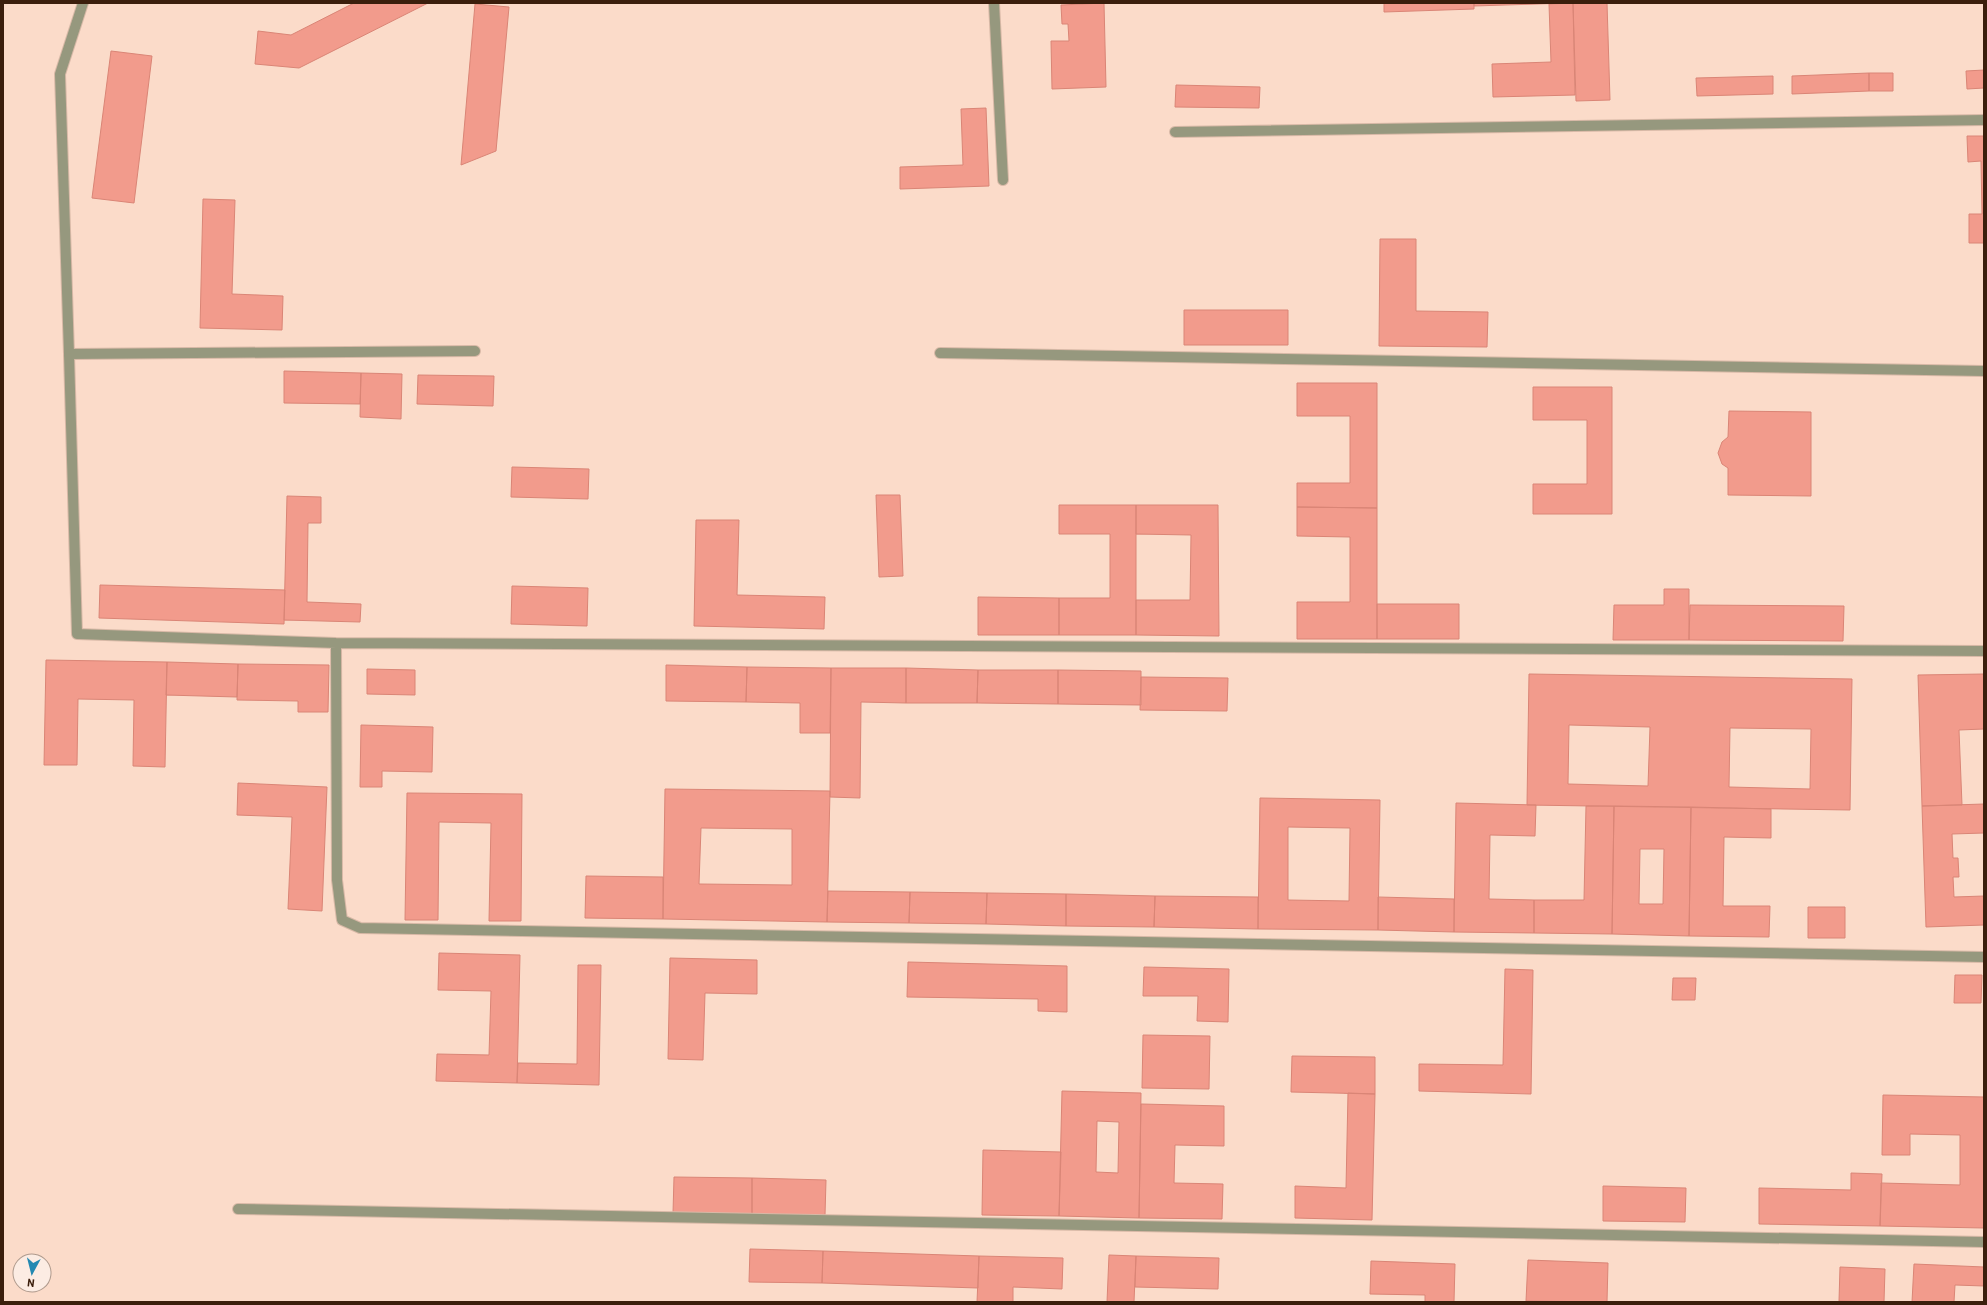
<svg xmlns="http://www.w3.org/2000/svg" width="1987" height="1305" font-family="Barlow,sans-serif">
<style>
.building{fill:#f29b8c;stroke:#da8576;fill-rule:evenodd}
.lines{fill:none;stroke-linecap:round;stroke-linejoin:round}
.service-casing{stroke:#d8b9a7;stroke-width:12}
.minor-casing{stroke:#d8b9a7;stroke-width:12}
.service{stroke:#96987e;stroke-width:10}
.minor{stroke:#96987e;stroke-width:10}
</style>
<rect width="100%" height="100%" fill="#fbdbc9"/>
<path class="building" d="M354 3H428L299 68 255 64 258 31 291 35Z
M1104 3 1106 87 1052 89 1051 41H1069L1068 24H1062L1061 5Z
M1384 3H1474V9L1384 12Z
M1474 3H1569L1474 6Z
M1573 3 1575 95 1493 97 1492 64 1551 62 1549 4Z
M1573 3H1607L1610 100 1576 101Z
M475 4 509 7 496 151 461 165Z
M111 51 152 56 134 203 92 198Z
M1984 70V88L1967 89 1966 71Z
M1869 73H1893V91H1869Z
M1869 73V91L1792 94V76Z
M1773 76V94L1697 96 1696 78Z
M1176 85 1260 87 1259 108 1175 107Z
M986 108 989 186 900 189V167L963 165 961 109Z
M1967 136H1984V243H1969V214H1982L1981 161 1968 162Z
M203 199 235 200 232 294 283 296 282 330 200 328Z
M1380 239H1416V311L1488 312 1487 347 1379 346Z
M1184 310H1288V345H1184Z
M284 371 361 373 360 404 284 403Z
M361 373 402 374 401 419 360 417Z
M418 375 494 376 493 406 417 404Z
M1297 383H1377V508L1297 507V483H1350V416H1297Z
M1533 387H1612V514H1533V484H1587V420H1533Z
M1729 411 1811 412V496L1728 495V468L1722 464 1718 453 1722 442 1728 437Z
M512 467 589 469 588 499 511 497Z
M876 495H900L903 576 879 577Z
M287 496 321 497V523H308L307 602 361 604 360 622 284 620Z
M1059 505H1136V635H1059V598H1110V534H1059Z
M1136 505H1218L1219 636 1136 635V600H1190L1191 535 1136 534Z
M1297 507 1377 508V639H1297V602H1350V537L1297 536Z
M696 520H739L737 595 825 597 824 629 694 626Z
M100 585 285 590 284 624 99 618Z
M512 586 588 588 587 626 511 624Z
M1664 589H1689V640H1613L1614 605H1664Z
M978 597 1059 598V635H978Z
M1377 604H1459V639H1377Z
M1690 605 1844 606 1843 641 1689 640Z
M46 660 167 662 165 767 133 766 134 700 78 699 77 765H44Z
M167 662 238 664 237 697 166 695Z
M238 664 329 665 328 712H298V701L237 700Z
M666 665 747 667 746 702 666 701Z
M747 667 831 668 830 733H800V703L746 702Z
M831 668H906V703L861 702 860 798 830 797Z
M906 668 978 670 977 703H906Z
M367 669 415 670V695L367 694Z
M978 670H1058V704L977 703Z
M1058 670 1141 671V705L1058 704Z
M1529 674 1852 679 1850 810 1527 805ZM1569 725 1650 727 1648 786 1568 784ZM1730 728 1811 729 1810 789 1729 787Z
M1984 674V729L1959 730 1962 805 1922 806 1918 675Z
M1141 677 1228 678 1227 711 1140 710Z
M361 725 433 727 432 772 382 771V787H360Z
M238 783 327 787 322 911 288 909 292 817 237 815Z
M665 789 830 791 827 922 663 919ZM701 828 792 829V885L699 884Z
M407 793 522 794 521 921H489L491 823 439 822 438 920H405Z
M1260 798 1380 800 1378 930 1258 929ZM1288 827 1350 828 1349 901 1288 900Z
M1456 803 1536 805 1535 836 1490 835 1489 899 1534 900V933L1454 932Z
M1984 804V833L1952 834 1953 858H1958L1959 877H1953L1954 897 1984 896V925L1926 927 1922 806Z
M1586 806H1614L1612 934 1534 933V900H1584Z
M1614 806 1691 807 1689 936 1612 934ZM1640 849H1664L1663 904H1639Z
M1691 807 1771 809V838L1724 837 1723 906H1770L1769 937 1689 936Z
M586 876 663 877V919L585 918Z
M828 891 910 892 909 923 827 922Z
M910 892 987 893 986 924 909 923Z
M987 893 1066 894V926L986 924Z
M1066 894 1155 896 1154 927 1066 926Z
M1155 896 1258 897V929L1154 927Z
M1378 897 1454 899V932L1378 930Z
M1808 907H1845V938H1808Z
M439 953 520 955 517 1083 436 1081 437 1054 489 1055 491 991 438 990Z
M670 958 757 960V994L705 993 703 1060 668 1059Z
M908 962 1067 966V1012L1038 1011V999L907 997Z
M578 965H601L599 1085 517 1083 518 1063 577 1064Z
M1144 967 1229 969 1228 1022 1197 1021 1198 996H1143Z
M1505 969 1533 970 1531 1094 1419 1091V1064L1503 1065Z
M1955 975H1982L1981 1003H1954Z
M1673 978H1696L1695 1000H1672Z
M1143 1035 1210 1036 1209 1089 1142 1088Z
M1292 1056 1375 1057V1094L1291 1092Z
M1062 1091 1141 1093 1139 1218 1059 1216ZM1097 1121 1119 1122 1118 1173 1096 1172Z
M1348 1093 1375 1094 1372 1220 1295 1218V1186L1346 1188Z
M1883 1095 1984 1097V1228L1880 1226 1881 1183 1960 1185V1135L1910 1134V1155H1882Z
M1141 1104 1224 1106V1146L1175 1145 1174 1183 1223 1184 1222 1219 1139 1218Z
M983 1150 1061 1152 1059 1216 982 1215Z
M1851 1173 1882 1174 1880 1226 1759 1224V1188L1851 1190Z
M674 1177 752 1178V1214L673 1213Z
M752 1178 826 1180 825 1215 752 1214Z
M1603 1186 1686 1188 1685 1222 1603 1221Z
M750 1249 823 1251 822 1283 749 1282Z
M823 1251 979 1256 978 1288 822 1283Z
M1109 1255 1136 1256 1134 1302H1107Z
M979 1256 1063 1258 1062 1289 1013 1287V1302H977Z
M1136 1256 1219 1258 1218 1289 1135 1287Z
M1528 1260 1608 1263 1607 1302 1526 1301Z
M1371 1261 1455 1264 1454 1302H1425V1295L1370 1294Z
M1914 1264 1984 1267V1286L1955 1285 1954 1302H1912Z
M1840 1267 1885 1269 1884 1302 1839 1301Z"/>
<g class="lines">
<g class="service-casing">
<path id="service" d="M69 354 60 74 83 3"/>
</g>
<g class="minor-casing">
<path id="minor" d="M994 3 1003 180
M1175 132 1984 120
M475 351 69 354 77 634 336 643 1984 651
M940 353 1984 371
M336 643 337 880 342 920 360 928 1984 957
M238 1209 1984 1242"/>
</g>
<use href="#service" class="service"/>
<use href="#minor" class="minor"/>
</g>
<rect width="1987" height="1305" fill="none" stroke="#3b1e0c" stroke-width="8"/>
<g transform="translate(32 1273) rotate(187)"><circle r="19" fill="#fcece3" stroke="#af9a8d"/>
<path d="M0-3L7 15L0 10L-7 15Z" fill="#2389b2"/>
<text y="-6" font-size="11" font-weight="bold" text-anchor="middle" fill="#3b1e0c">N</text>
</g>
</svg>
